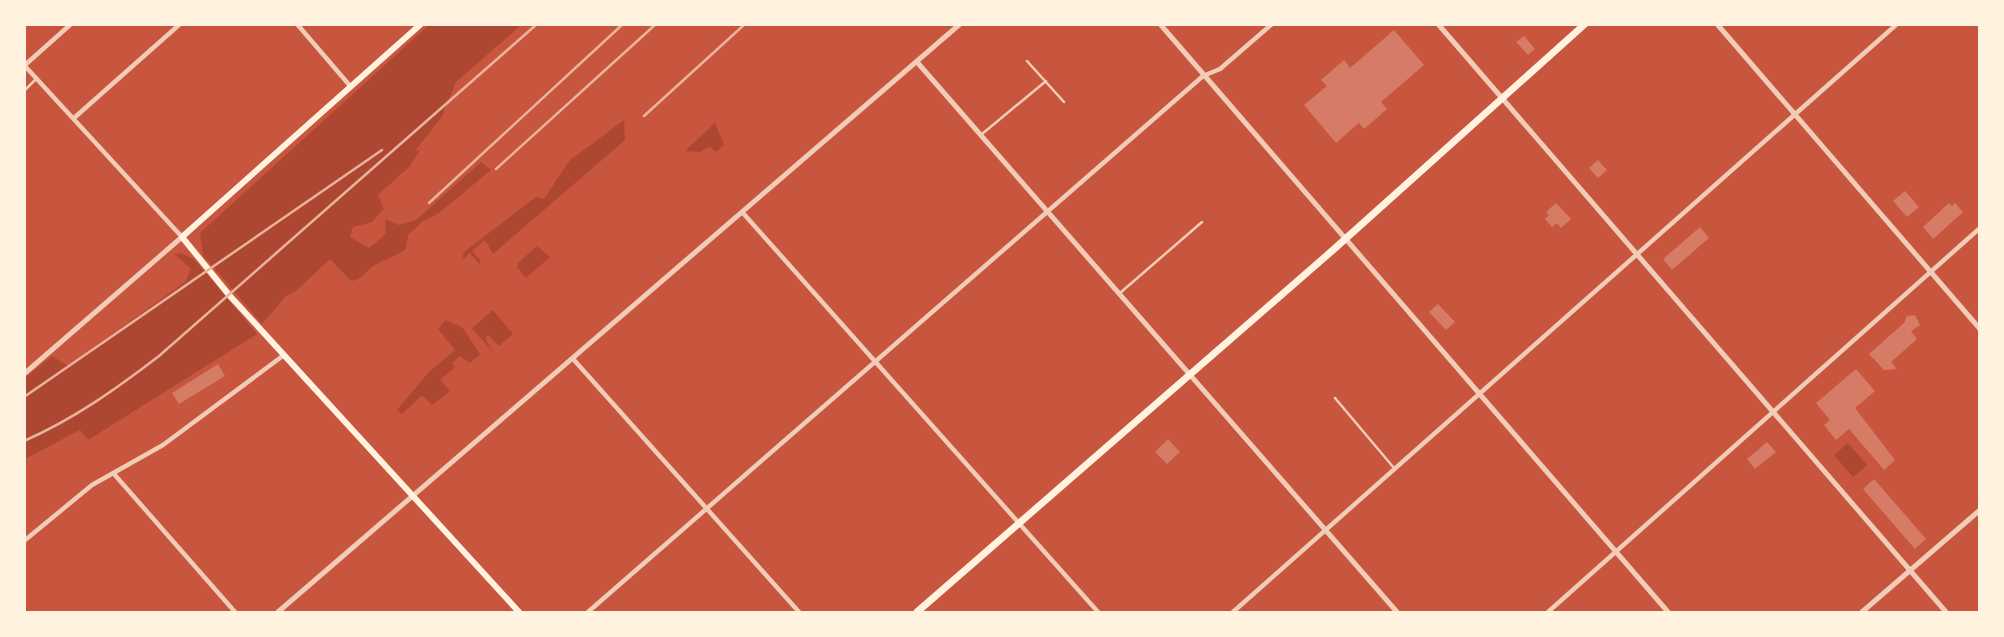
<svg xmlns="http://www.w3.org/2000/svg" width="2004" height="637" font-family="Mulish,sans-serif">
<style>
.green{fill:#ae4732}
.building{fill:#d67c66}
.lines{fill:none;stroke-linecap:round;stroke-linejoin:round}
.service{stroke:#f1ccb7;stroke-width:2.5}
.minor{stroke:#f1ccb7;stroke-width:4.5}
.tertiary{stroke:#f1ccb7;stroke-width:5}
.secondary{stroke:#fff3e0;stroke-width:6}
.primary{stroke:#fff3e0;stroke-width:7}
.rail{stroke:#e9b49f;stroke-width:2.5}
</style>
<rect width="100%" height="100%" fill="#c8553d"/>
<path class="green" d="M430 24 521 25 456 82 441 118 415 151 420 150 410 166 378 195 384 209 372 222 353 227 350 237 369 248 386 234 385 219 399 225 416 220 481 162 491 170 439 213 422 222 408 235 406 249C394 258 384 259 375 265 366 270 362 280 351 281L330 259 297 290 285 297 262 324 203 255 200 233Z
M624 120 625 140 493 254 485 240 472 251 481 261 479 264 470 253 462 260 464 252 536 197 544 199 569 161Z
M715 123 724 145 716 152 710 147 700 152 685 151Z
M537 246 550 257 526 278 517 267 518 263Z
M180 253 194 259 257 334 88 440 80 430 25 459V378L52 356 68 366 185 282 191 269 174 254Z
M493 310 513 334 499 346 488 335 485 338 493 352 472 328Z
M445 320 462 327 480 354 470 363 460 356 452 363 455 367 440 380 450 391 432 405 422 395 402 414 397 410 429 372 455 350 438 329Z
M1848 443 1867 465 1853 477 1834 455Z"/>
<path class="building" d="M1394 30 1424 65 1381 102 1387 109 1364 129 1359 123 1336 143 1304 105 1327 86 1321 80 1344 60 1350 68Z
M1524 36 1535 49 1528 55 1516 42Z
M1598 160 1607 170 1598 178 1589 168Z
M1905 191 1919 207 1907 217 1893 201Z
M1556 203 1571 219 1561 228 1557 223 1552 227 1545 219 1549 215 1546 212Z
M1949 203 1952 206 1955 203 1963 212 1933 239 1923 227Z
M1700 227 1709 238 1672 270 1663 259Z
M1438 304 1455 322 1446 330 1429 312Z
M1915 315 1920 325 1911 331 1917 339 1891 362 1897 369 1884 370 1869 354 1904 323 1907 316Z
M218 364 225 376 179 404 172 393Z
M1856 369 1875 391 1855 408 1895 460 1884 470 1849 429 1836 440 1824 425 1830 420 1816 403Z
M1168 439 1180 452 1167 464 1155 452Z
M1767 442 1776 452 1755 469 1747 459Z
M1874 479 1926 539 1915 549 1863 489Z"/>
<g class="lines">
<path class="service" d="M1027 61 1064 102
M24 91 37 78
M982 134 1046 81
M1120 293 1202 222
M1335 398 1394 468"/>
<path class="minor" d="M297 24 351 87
M24 65 182 237
M25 65 71 24
M74 118 180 24
M743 213 1098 612
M574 360 799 612
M114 474 235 612
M24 541 92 485 163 445 284 355
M588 612 1203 76 1220 69 1272 24
M1233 612 1897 24
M1548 612 1980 228"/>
<path class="tertiary" d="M1160 24 1668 612
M1438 24 1946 612
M1717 24 1980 329
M917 62 1397 612
M24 374 182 237
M278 612 960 24
M1862 612 1980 510"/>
<path class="secondary" d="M421 24 182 237 230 296 519 612"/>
<path class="primary" d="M917 612 1333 250 1585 24"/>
<path class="rail" d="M644 116 745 24
M496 169 656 24
M429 203 623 24
M24 397 382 150
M24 441C74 419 116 389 159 356L537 24"/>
</g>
<rect width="2004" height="637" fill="none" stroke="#fff3e0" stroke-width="52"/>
</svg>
